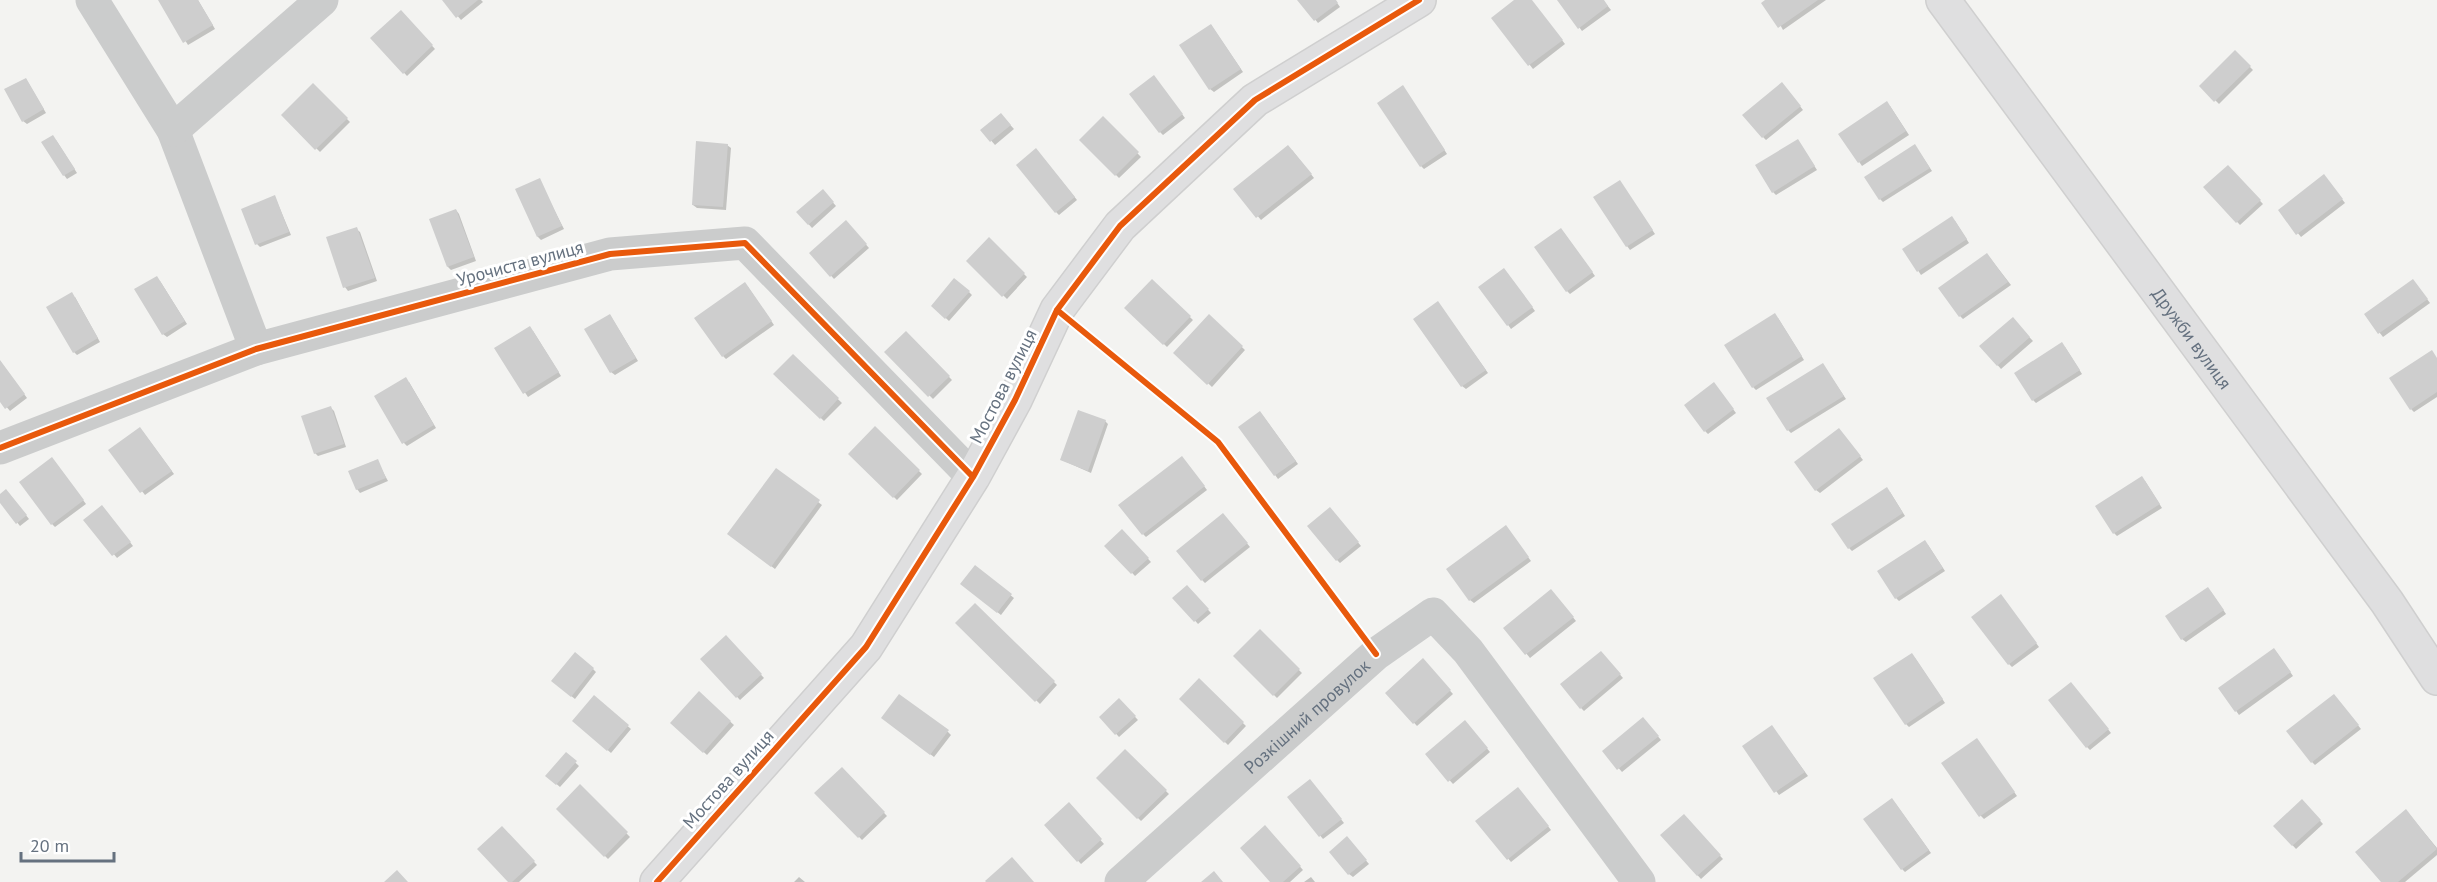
<svg xmlns="http://www.w3.org/2000/svg" width="2437" height="882" font-family="'PT Sans',sans-serif">
<style>
.shadow{fill:#0003}
.building{fill:#cecece}
.lines{fill:none;stroke-linecap:round;stroke-linejoin:round}
.secondary-casing{stroke:#cfcfcf;stroke-width:36}
.street{stroke:#cbcccc;stroke-width:33}
.secondary{stroke:#dfdfe0;stroke-width:33}
.cycleway-casing{stroke:#fff;stroke-width:10}
.cycleway{stroke:#e8590c;stroke-width:6}
.labels{text-anchor:middle;dominant-baseline:central;stroke-width:6;stroke-linejoin:round;paint-order:stroke}
.street-label{font-size:18px;fill:#65717f;stroke:#fff}
</style>
<rect width="100%" height="100%" fill="#f3f3f1"/>
<path class="shadow" d="M160 0H198L215 29 188 45Z
M444 0H481L483 2 461 20Z
M1299 0H1335L1340 7 1318 23Z
M1516 0H1531L1565 44 1533 69 1493 18Z
M1559 0H1603L1611 10 1582 31Z
M1767 0H1826L1783 30Z
M401 12 435 49 407 76 372 38Z
M1211 25 1243 72 1214 92 1210 89Z
M2235 52 2253 70 2219 104 2201 86Z
M26 79 46 113 27 124 23 121Z
M1157 81 1185 118 1163 135 1160 132Z
M313 85 350 122 320 152 283 115Z
M1785 87 1803 110 1766 140 1763 137Z
M1406 91 1447 154 1424 169 1421 166Z
M1890 106 1909 135 1862 166 1840 134Z
M1004 118 1014 129 995 145 982 130Z
M1103 118 1141 157 1119 178 1081 140Z
M56 140 77 173 67 179 64 175Z
M1798 141 1817 170 1776 195 1773 192Z
M727 145 731 148 726 210 697 208 693 205Z
M1292 150 1314 178 1261 220 1235 189Z
M1918 150 1932 171 1883 202 1880 199Z
M1039 153 1077 200 1059 215 1056 212Z
M2228 167 2263 204 2240 225 2205 188Z
M539 180 564 229 541 240 538 237Z
M2327 180 2345 203 2301 237 2280 211Z
M1620 182 1655 234 1630 250 1627 246Z
M823 191 836 206 812 228 798 212Z
M275 197 291 235 260 247 257 244Z
M456 210 459 214 476 261 451 270 448 267Z
M1955 221 1969 243 1921 275 1904 249Z
M846 222 869 248 834 279 811 253Z
M356 229 360 232 377 281 348 291 345 287 328 238Z
M1564 233 1595 276 1570 294 1567 291Z
M989 239 1027 277 1007 299 968 261Z
M1990 258 2011 285 1963 319 1960 316Z
M1507 273 1535 311 1511 329 1481 287Z
M160 281 187 324 167 337 163 334Z
M1152 281 1193 320 1167 347 1127 308Z
M2416 284 2430 303 2383 337 2366 315Z
M748 287 774 325 726 359 723 356Z
M969 292 972 295 949 321 933 306Z
M75 297 100 342 77 355 74 352Z
M1441 307 1488 373 1466 389 1462 386Z
M610 315 638 361 615 375 611 372Z
M1209 316 1245 350 1212 387 1175 352Z
M1778 318 1804 360 1756 390 1753 387Z
M2012 319 2033 341 2001 369 1981 346Z
M533 331 561 376 528 397 496 349Z
M906 333 952 380 933 399 886 352Z
M2065 347 2082 374 2036 403 2033 400Z
M793 356 842 403 824 421 775 374Z
M2437 359V397L2414 412 2411 409Z
M0 361 27 398 10 411 0 399Z
M1823 365 1846 399 1791 433 1788 430Z
M409 382 436 428 407 446 404 443Z
M1717 388 1736 413 1708 434 1705 431Z
M330 407 334 411 346 447 318 456 315 453Z
M1263 416 1298 464 1278 479 1240 427Z
M1105 421 1108 424 1091 473 1062 460Z
M875 428 922 474 897 500 850 454Z
M143 432 174 474 145 495 110 450Z
M1842 433 1863 460 1820 493 1816 490Z
M377 461 388 481 360 493 357 489Z
M1185 461 1207 490 1146 537 1143 534Z
M55 462 86 504 55 527 52 524Z
M776 470 822 505 775 569 732 537Z
M2145 481 2162 508 2117 536 2114 533Z
M1890 492 1905 516 1852 551 1849 548Z
M10 495 29 519 20 526 0 501V496Z
M105 510 133 546 117 558 86 520Z
M1333 512 1361 546 1340 563 1337 560Z
M1226 518 1250 547 1205 583 1202 580Z
M1122 531 1151 562 1135 576 1107 546Z
M1509 531 1531 561 1474 603 1470 600Z
M1928 545 1945 571 1899 601 1896 598Z
M975 567 1014 598 1001 615 965 587Z
M1187 587 1211 613 1198 624 1175 598Z
M2211 592 2226 614 2186 642 2182 639Z
M1554 594 1576 621 1530 658 1505 628Z
M2004 600 2039 647 2012 667 2009 664Z
M975 605 1057 685 1040 704 957 623Z
M1260 632 1302 673 1277 698 1235 656Z
M726 637 764 678 740 700 702 659Z
M2277 653 2293 676 2239 715 2220 688Z
M1604 656 1623 678 1584 711 1581 708Z
M1915 658 1945 703 1909 727 1906 724Z
M1423 661 1453 694 1417 726 1387 693Z
M593 669 596 672 575 699 556 684Z
M1199 680 1246 726 1228 745 1181 699Z
M2074 687 2111 733 2090 750 2087 747Z
M699 694 734 725 707 755 672 723Z
M594 697 631 729 611 753 574 721Z
M2337 699 2361 729 2315 765 2312 762Z
M1119 700 1138 720 1119 737 1101 717Z
M886 721 948 732 951 735 934 757Z
M1646 722 1661 740 1622 772 1604 751Z
M1468 726 1490 752 1453 784 1427 755Z
M1772 727 1808 776 1779 795 1744 747Z
M1980 744 2017 796 1984 819 1981 816Z
M1125 751 1169 794 1141 821 1098 778Z
M566 754 579 766 560 787 547 776Z
M842 769 887 816 862 840 817 793Z
M1313 784 1344 823 1323 839 1289 798Z
M580 786 630 837 608 859 558 809Z
M1521 792 1551 830 1511 862 1477 821Z
M2302 801 2323 824 2296 849 2275 826Z
M1895 803 1931 853 1905 872 1902 869Z
M1069 805 1104 844 1081 864 1046 825Z
M2409 814 2437 848V855L2405 882H2383Z
M1684 817 1723 859 1701 879 1662 836Z
M1265 827 1303 870 1290 882H1272Z
M502 829 537 865 519 882H510Z
M1350 842 1369 864 1353 877 1349 874Z
M799 877 805 882H794Z
M1311 877 1315 882H1304Z"/>
<path class="building" d="M158 0H198L213 25 183 43Z
M442 0H478L456 18Z
M1297 0H1336L1338 3 1314 21Z
M1514 0H1532L1563 40 1528 66 1491 18Z
M1557 0H1604L1608 6 1578 29Z
M1765 0H1818L1778 28 1761 3Z
M401 10 433 45 403 74 370 38Z
M1211 24 1241 69 1209 90 1179 45Z
M2235 50 2251 66 2214 102 2199 86Z
M1154 75 1183 114 1159 133 1129 94Z
M26 78 44 109 22 122 4 89Z
M1782 82 1801 106 1762 138 1742 115Z
M313 83 348 118 315 150 281 115Z
M1403 85 1445 150 1420 167 1377 103Z
M1887 101 1906 131 1858 163 1838 134Z
M1001 113 1011 125 990 142 980 130Z
M1103 116 1139 152 1115 176 1079 140Z
M53 135 75 169 63 176 41 142Z
M1798 139 1815 166 1772 193 1755 165Z
M696 141 728 144 723 207 692 205Z
M1915 144 1930 168 1879 200 1864 177Z
M1288 145 1312 174 1256 218 1233 189Z
M1036 148 1075 197 1055 213 1016 165Z
M2228 165 2261 200 2236 223 2203 187Z
M2324 174 2343 199 2296 235 2278 210Z
M540 178 562 226 537 237 515 189Z
M1620 180 1653 230 1626 247 1593 197Z
M823 189 834 202 808 225 796 212Z
M275 195 289 232 255 245 241 209Z
M456 209 474 257 447 267 429 219Z
M1952 216 1967 239 1917 272 1902 249Z
M846 220 867 244 830 277 809 253Z
M357 227 375 278 343 288 326 237Z
M1561 228 1593 272 1566 292 1534 247Z
M989 237 1025 273 1002 297 966 261Z
M1987 253 2008 282 1959 317 1938 288Z
M1504 268 1533 307 1507 326 1478 287Z
M157 276 185 321 162 335 134 289Z
M954 278 970 291 945 319 931 306Z
M1152 279 1191 316 1163 345 1124 308Z
M2413 279 2428 299 2378 334 2364 314Z
M745 282 772 321 722 357 694 318Z
M72 292 98 338 73 353 46 307Z
M1438 301 1486 370 1461 387 1413 319Z
M1775 313 1802 356 1752 388 1724 345Z
M610 314 636 358 610 373 584 329Z
M1209 314 1243 346 1207 385 1173 353Z
M2013 317 2030 337 1997 366 1979 346Z
M530 326 559 372 523 394 494 348Z
M906 331 950 376 928 397 884 352Z
M2062 342 2080 370 2032 401 2014 373Z
M2432 350 2437 358V392L2410 410 2389 378Z
M793 354 839 398 820 419 773 374Z
M0 360 25 394 5 409 0 402Z
M1823 363 1844 396 1787 431 1766 398Z
M406 377 434 425 402 444 374 396Z
M1714 382 1734 409 1704 432 1684 405Z
M331 406 344 444 314 454 301 416Z
M1078 410 1106 420 1088 471 1060 460Z
M1260 411 1296 461 1274 476 1238 427Z
M875 426 920 470 893 498 848 454Z
M140 427 172 471 140 493 108 450Z
M1839 428 1861 456 1815 491 1794 462Z
M1182 456 1205 486 1142 535 1118 505Z
M52 457 84 500 51 525 19 482Z
M378 459 386 478 356 490 348 471Z
M776 468 820 500 771 567 727 534Z
M2142 476 2160 504 2113 534 2095 506Z
M1887 487 1903 513 1848 549 1831 524Z
M6 489 27 515 16 524 0 503V494Z
M102 505 131 542 112 556 83 520Z
M1330 507 1359 542 1336 561 1307 526Z
M1223 513 1248 543 1201 581 1176 551Z
M1506 525 1529 557 1469 601 1446 569Z
M1122 529 1149 558 1131 574 1104 546Z
M1925 540 1943 568 1895 599 1877 571Z
M975 565 1012 594 997 613 960 584Z
M1187 585 1209 609 1194 622 1172 598Z
M2208 587 2224 610 2181 640 2165 616Z
M1551 589 1574 617 1525 655 1503 628Z
M2001 594 2037 643 2008 665 1971 617Z
M975 603 1055 681 1035 702 955 623Z
M1260 629 1300 669 1273 696 1233 656Z
M726 635 762 674 736 698 700 659Z
M2274 648 2291 672 2235 712 2218 688Z
M1601 651 1621 674 1580 709 1560 684Z
M575 652 594 668 571 697 551 681Z
M1912 653 1943 699 1905 725 1873 678Z
M1423 658 1451 690 1413 724 1385 693Z
M1199 678 1244 722 1224 743 1179 699Z
M2071 682 2109 729 2086 748 2048 700Z
M699 691 731 721 703 753 670 723Z
M899 694 949 730 930 755 881 718Z
M2334 694 2359 725 2311 763 2286 731Z
M594 695 629 725 607 751 572 721Z
M1119 698 1136 716 1115 735 1099 717Z
M1643 717 1659 736 1617 770 1602 751Z
M1465 720 1488 748 1448 782 1425 754Z
M1772 725 1805 772 1774 793 1742 746Z
M1977 738 2015 792 1979 817 1941 763Z
M1125 749 1167 790 1137 819 1096 778Z
M566 752 577 761 556 785 545 776Z
M842 767 885 812 858 838 814 793Z
M1310 779 1342 819 1319 837 1287 797Z
M580 784 628 832 604 857 556 809Z
M1518 787 1549 826 1507 860 1475 821Z
M1892 798 1929 850 1901 870 1863 819Z
M2302 799 2321 820 2292 846 2273 826Z
M1069 802 1102 839 1077 862 1044 825Z
M2406 809 2437 849 2398 882H2381L2355 852Z
M1684 814 1721 855 1697 876 1660 835Z
M1265 825 1301 866 1283 882H1270L1240 848Z
M502 826 535 861 512 882H508L477 849Z
M1347 836 1367 860 1348 875 1329 852Z
M1012 857 1034 882H986L985 881Z
M397 870 408 882H384Z
M1214 871 1223 882H1201Z"/>
<g class="lines">
<g class="secondary-casing">
<g id="secondary">
<path id="s2" d="M1943 0 2387 602 2437 678"/>
<path d="M657 882 866 647 973 477 1015 400 1057 310 1120 226 1255 100 1419 0"/>
</g>
</g>
<g class="street">
<path d="M92 0 173 130 256 349"/>
<path d="M173 130 322 0"/>
<path d="M0 448 256 349 610 254 745 243 973 477"/>
<path id="s1" d="M1121 882 1376 654 1433 614 1468 651 1639 882"/>
</g>
<use href="#secondary" class="secondary"/>
<g class="cycleway-casing">
<path id="cycleway" d="M1057 310 1218 442 1376 654
M0 448 256 349 610 254 745 243 973 477
M657 882 866 647 973 477 1015 400 1057 310 1120 226 1255 100 1419 0"/>
</g>
<use href="#cycleway" class="cycleway"/>
</g>
<g class="labels">
<g class="street-label">
<text transform="translate(520 263) rotate(-15)">Урочиста вулиця</text>
<text stroke="none"><textPath href="#s2" startOffset="420">Дружби вулиця</textPath></text>
<text transform="translate(1003 386) rotate(-63)">Мостова вулиця</text>
<text stroke="none"><textPath href="#s1" startOffset="249">Розкішний провулок</textPath></text>
<text transform="translate(728 779) rotate(-48)">Мостова вулиця</text>
</g>
</g>
<path d="M21 852v9h93v-9" fill="none" stroke="#65717f" stroke-width="3"/>
<text x="30" y="852" font-size="18" fill="#65717f" stroke="#ffffff" stroke-width="4.5" paint-order="stroke">20 m</text>
</svg>
